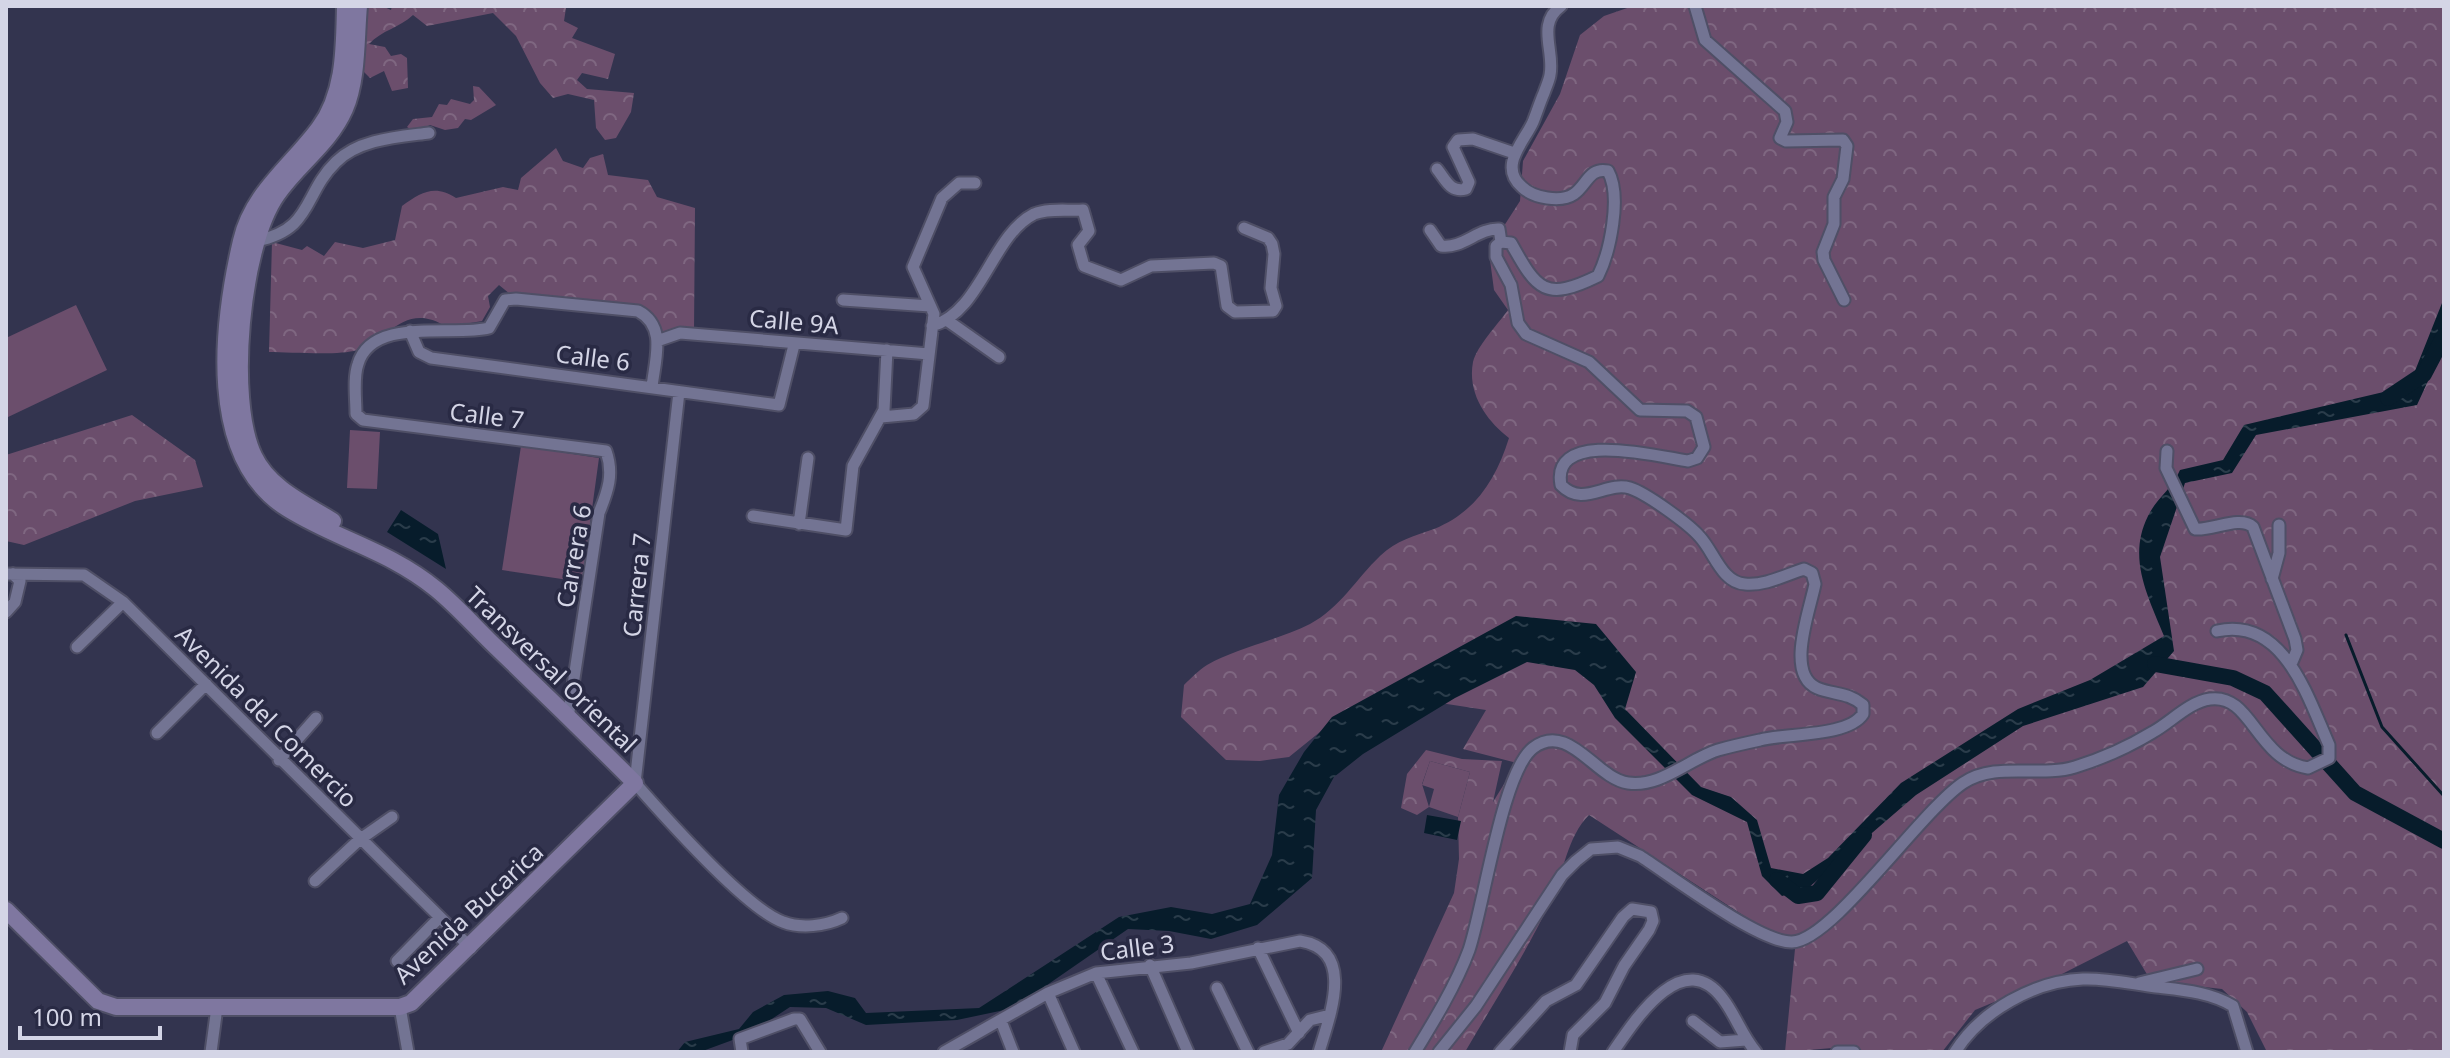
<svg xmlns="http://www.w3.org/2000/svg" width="2450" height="1058" font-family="'Noto Sans',sans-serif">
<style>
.green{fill:#6b4e6c}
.forest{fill:url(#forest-crowns)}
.water{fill:url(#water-ripples)}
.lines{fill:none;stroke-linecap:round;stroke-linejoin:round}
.stream{stroke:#071c2b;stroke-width:3}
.river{stroke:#071c2b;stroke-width:16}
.street-casing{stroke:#4f4f66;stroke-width:15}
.secondary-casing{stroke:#4f4f66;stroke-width:20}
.street{stroke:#737493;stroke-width:11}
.secondary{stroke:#7f77a0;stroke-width:16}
.labels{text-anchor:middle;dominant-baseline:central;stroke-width:7;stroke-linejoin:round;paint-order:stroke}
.street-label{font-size:24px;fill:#d4d5e6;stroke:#292a44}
</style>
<defs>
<pattern id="forest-crowns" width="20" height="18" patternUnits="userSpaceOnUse" patternTransform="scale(2)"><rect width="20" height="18" fill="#6b4e6c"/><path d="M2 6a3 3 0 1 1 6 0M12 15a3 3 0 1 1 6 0" fill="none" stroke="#7f6781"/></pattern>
<pattern id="water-ripples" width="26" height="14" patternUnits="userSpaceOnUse" patternTransform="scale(2)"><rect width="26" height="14" fill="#071c2b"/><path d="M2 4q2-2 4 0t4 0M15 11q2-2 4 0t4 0" fill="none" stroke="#2a3c4a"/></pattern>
</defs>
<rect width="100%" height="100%" fill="#33344f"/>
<path class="green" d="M76 305 107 370 6 418V338Z
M350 430 380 432 377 489 347 488Z
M521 446 599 458 582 582 502 570Z
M1430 761 1470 772 1458 817 1429 807 1434 789 1422 785Z"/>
<path class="forest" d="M382 6 391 10 392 6H572L566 8 564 21 578 28 572 38 615 54 608 79 582 73 577 80 587 89 634 93 631 112 616 138 605 140 596 128 594 100 568 94 553 98 540 83 516 36 493 13 427 26 413 15C399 28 382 30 369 44L385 47 391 56 401 54 407 58 408 88 392 91 384 71 370 78 362 70 350 11Z
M1633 6H2444V1052H2267L2247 1012 2222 989 2151 981 2127 941 2062 974 1975 1010 1942 1052H1864L1856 1046 1785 1052 1795 949 1589 815C1567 837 1564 872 1551 900 1527 952 1494 1002 1465 1052H1381L1454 893 1459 859 1458 817 1470 772 1430 761 1422 784 1429 807 1417 815 1401 808 1407 774 1426 750 1462 759 1502 761 1493 802 1517 763 1463 749 1486 710 1421 700 1336 719 1289 757 1260 761 1226 760 1181 717 1184 685C1191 678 1199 670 1207 665 1237 648 1278 640 1310 624 1340 608 1356 579 1380 556 1397 540 1414 536 1434 529 1476 512 1496 479 1509 438 1487 421 1467 394 1473 362 1477 346 1498 324 1508 310L1494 290 1490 260 1500 247 1502 229 1520 201 1523 161 1560 94 1580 35 1604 16Z
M473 86 479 87 496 105 471 120 465 119 458 128 445 130 430 125 415 132 407 127 413 119 432 117 439 104 447 105 451 99 470 104 474 100Z
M556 148 563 161 583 168 590 158 603 154 608 175 648 180 657 197 695 208 694 331 658 332 649 317 516 299 499 285 488 296 490 307 482 321 447 327C404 300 389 341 357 350 339 356 290 352 269 352L272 242 302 250 307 246 324 256 335 242 363 248 395 240 402 206C421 192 435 184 456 198L503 187 518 190 521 178Z
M132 415 195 460 203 487 135 501 24 545 6 541V455Z"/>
<path class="water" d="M2444 298V346L2417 405 2256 435 2232 473 2185 483 2160 557 2174 651 2143 687 2023 726 1916 795 1807 889 1782 896 1762 876 1747 822 1692 795 1615 718 1594 685 1575 670 1527 662 1455 698 1363 754 1334 777 1316 810 1312 878 1257 925 1211 939 1169 931 1128 929 1014 1008 957 1020 866 1025 826 1008 790 1007 749 1034 700 1052H677L685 1042 739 1029 753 1012 784 995 828 991 855 998 866 1013 979 1008 1119 917 1171 907 1212 914 1250 904 1272 855 1279 795 1304 752 1332 717 1516 616 1596 624 1636 672 1625 709 1701 787 1731 797 1757 820 1771 868 1803 874 1828 858 1901 783 2018 709 2090 680 2164 636C2148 596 2127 558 2148 516 2156 499 2172 489 2180 470L2223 460 2244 425 2409 386Z
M401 510 438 534 446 569 387 532Z
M1427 815 1461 821 1457 840 1424 833Z"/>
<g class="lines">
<path class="stream" d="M2346 635 2382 727 2444 796"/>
<path class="river" d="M2388 398 2424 374 2444 336
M2155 664 2233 678 2265 693 2355 793 2444 841
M1777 880 1798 896 1817 893 1864 835"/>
<g class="street-casing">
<path id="street" d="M1695 6 1705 40 1785 111 1787 122 1780 138 1786 141 1843 140 1847 146 1843 179 1834 197V224L1823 252 1824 260 1844 300
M1437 169C1446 180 1450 193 1466 189L1469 182 1453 147 1458 140 1473 139 1514 153
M1430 230 1441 246C1463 249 1478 228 1499 229L1501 242
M256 241C313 230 303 194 336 162 359 139 398 137 429 133
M843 300 930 306
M948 321 999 357
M932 326C981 312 992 235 1034 214 1048 208 1068 211 1083 210L1089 231 1078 245 1084 266 1121 280 1151 266 1214 263 1221 266 1227 306 1235 312 1273 311 1276 306 1271 288 1274 254 1272 244 1268 238 1244 228
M410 331 419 352 431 358 779 405 794 345
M657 341 680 333 929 354
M679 392 635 783C664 816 746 909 783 922 801 929 825 926 842 918
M881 417 914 414 923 406 934 314 913 267 942 198 959 183H975
M2167 451 2166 468 2195 529C2212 531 2240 515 2253 527L2295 639 2297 650 2292 662
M753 516 846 530 853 466 884 410 887 350
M799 524 808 458
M6 574 84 575 123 602 471 948
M2272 579 2279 553V525
M6 612 15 602 20 581 13 574
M77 647 123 602
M568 718 599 513C608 491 614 474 606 451L363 420 356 414C356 399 353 378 358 364 372 316 454 337 489 328L505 300 516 299 638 311C667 326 655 359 652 387
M157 733 206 684
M279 760 316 718
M315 881 359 840 392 817
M1258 948 1299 1033
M397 961 438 919
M1150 965 1188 1052
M1096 973 1133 1052
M2139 983 2197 969
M1217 988 1248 1052
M1048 993 1074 1052
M400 1007 408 1052
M1001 1021 1013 1052
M1693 1021 1720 1042 1746 1040
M211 1052 217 1007
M742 1052 740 1039 794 1019H800L820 1052
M944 1052 1048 993 1096 973 1191 963 1300 941C1356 950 1330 1015 1319 1052
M1264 1052 1288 1044 1310 1020 1330 1015
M1415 1052C1434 1021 1456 985 1469 950 1484 906 1502 772 1533 748 1569 721 1595 778 1628 783 1660 788 1689 759 1718 750 1732 746 1746 743 1760 740 1787 733 1848 737 1863 714V705C1848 692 1834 695 1817 688 1785 674 1810 610 1815 584L1812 573 1804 569C1785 575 1765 586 1745 584 1722 583 1714 552 1700 537 1689 524 1646 493 1630 488 1606 481 1583 508 1561 485 1550 428 1660 457 1688 461L1697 458 1704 447 1696 417 1687 411 1640 410 1589 362 1526 334 1518 323 1511 285 1496 257V246L1501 242 1511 243C1537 290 1545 302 1598 276 1610 252 1622 196 1608 171 1589 167 1587 185 1574 194 1561 203 1533 198 1522 187 1498 166 1524 142 1533 122 1537 112 1540 102 1544 93 1546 87 1549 81 1550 75 1555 51 1536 24 1561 6
M1439 1052 1476 1006 1562 875 1576 861 1591 849 1618 847 1640 856C1671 876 1760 943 1792 942 1832 941 1920 812 1963 783 1996 761 2039 778 2075 767 2101 759 2130 746 2153 732 2171 722 2189 702 2210 699 2252 693 2256 760 2308 768L2329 758V745C2308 698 2284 616 2217 631
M1500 1052 1546 1001 1576 985 1623 917 1632 909 1651 912 1653 921 1649 930 1624 966 1605 1003 1573 1035 1570 1052
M1613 1052C1635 1020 1683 945 1723 999 1736 1016 1742 1036 1756 1052
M1837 1052H1854
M1955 1052C1981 1011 2034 981 2083 979 2107 978 2132 984 2156 987 2182 990 2210 992 2233 1006L2247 1052"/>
</g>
<g class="secondary-casing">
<path id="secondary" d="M333 521C305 504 269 488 254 456 227 400 241 246 277 195 299 163 329 145 345 109 358 79 356 38 359 6
M6 910 98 1001 116 1007H400L411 1003 635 783C590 738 544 693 497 648 477 629 458 607 436 589 388 550 338 540 288 509 205 458 222 323 241 241 252 193 291 166 319 128 345 93 344 47 345 6"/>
</g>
<use href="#street" class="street"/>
<use href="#secondary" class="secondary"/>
</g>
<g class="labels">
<g class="street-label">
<text transform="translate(794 321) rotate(5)">Calle 9A</text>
<text transform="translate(593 357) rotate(7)">Calle 6</text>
<text transform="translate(487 415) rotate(7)">Calle 7</text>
<text transform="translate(573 556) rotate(-80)">Carrera 6</text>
<text transform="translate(636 585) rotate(-84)">Carrera 7</text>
<text transform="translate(552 669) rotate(44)">Transversal Oriental</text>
<text transform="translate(267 716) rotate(45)">Avenida del Comercio</text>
<text transform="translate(468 913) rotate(-43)">Avenida Bucarica</text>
<text transform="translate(1137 947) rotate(-7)">Calle 3</text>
</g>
</g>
<rect width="2450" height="1058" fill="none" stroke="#d4d5e6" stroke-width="16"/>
<path d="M20 1026v12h140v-12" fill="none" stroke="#d4d5e6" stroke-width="4"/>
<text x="32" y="1026" font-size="24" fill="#d4d5e6" stroke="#292a44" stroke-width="6" paint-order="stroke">100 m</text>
</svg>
